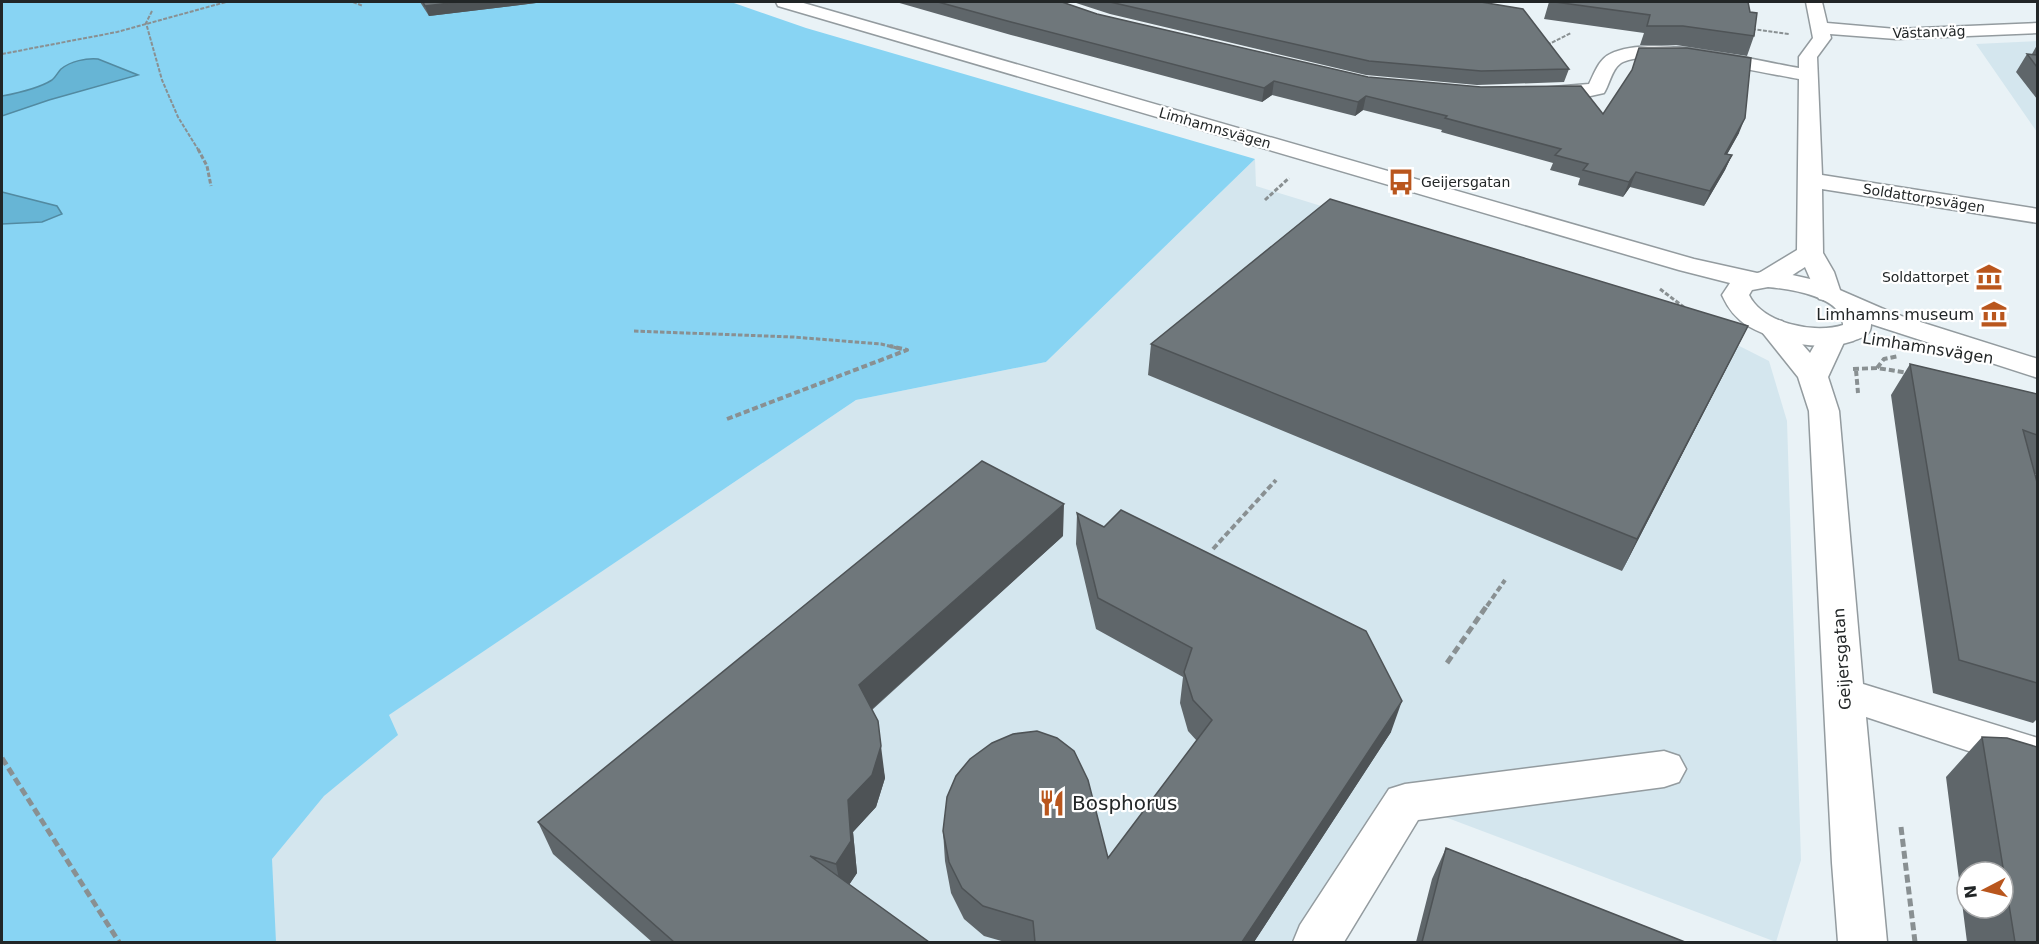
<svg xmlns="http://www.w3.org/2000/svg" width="2039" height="944" font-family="'DejaVu Sans',sans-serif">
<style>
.built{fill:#d4e6ee}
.green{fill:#88d4f3}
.water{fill:#67b5d5;stroke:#528aa1;stroke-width:1.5}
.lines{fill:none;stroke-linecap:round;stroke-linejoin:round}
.minor-casing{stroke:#939b9f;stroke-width:3}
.major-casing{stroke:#939b9f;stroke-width:3}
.path-far3{stroke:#899092;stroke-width:2;stroke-dasharray:4 1.5;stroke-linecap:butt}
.path-far2{stroke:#899092;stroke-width:3;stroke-dasharray:4.5 2;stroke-linecap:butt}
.path-far1{stroke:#899092;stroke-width:4;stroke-dasharray:6 3;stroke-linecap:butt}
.path{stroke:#899092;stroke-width:5;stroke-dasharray:8 4;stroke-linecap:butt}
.minor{fill:#fff;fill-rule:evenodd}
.major{fill:#fff;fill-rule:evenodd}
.wall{fill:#5f666a;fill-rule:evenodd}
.shaded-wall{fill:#4e5356}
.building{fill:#6f777b;stroke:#4e5356;stroke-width:1.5}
.labels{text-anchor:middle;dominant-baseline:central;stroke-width:4.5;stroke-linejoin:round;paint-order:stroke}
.far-street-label{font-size:14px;fill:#222627;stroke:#fff}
.far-poi-label{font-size:14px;fill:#222627;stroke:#fff;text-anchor:start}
.poi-label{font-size:16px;fill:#222627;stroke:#fff;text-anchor:end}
.street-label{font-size:16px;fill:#222627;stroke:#fff}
.near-poi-label{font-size:20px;fill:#222627;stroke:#fff;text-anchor:start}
</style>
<rect width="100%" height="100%" fill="#e9f2f6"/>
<path class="built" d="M2037 41V132L1976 44Z
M1255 159 1256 186 1680 316 1769 361 1787 421 1801 860 1776 942 1384 794 1293 942H147L115 899 856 400 1046 362Z"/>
<path class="green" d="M2 2H731L806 28 1255 159 1046 362 856 400 389 715 398 735 324 796 272 859 276 942H2Z"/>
<path class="water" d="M98 59 138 75 49 100 2 116V96C18 93 38 89 52 80 56 77 58 72 61 69 71 61 86 58 98 59Z
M2 192 57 206 62 214 42 222 2 224Z"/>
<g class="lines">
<g class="minor-casing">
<path id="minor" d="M1806 2H1822L1827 23 1896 29 2038 23V33L1896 39 1830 34 1831 38 1817 57 1822 175 2038 209V223L1822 189 1823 253 1834 272 1841 293 1837 299 1828 301 1819 299 1805 267C1790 276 1777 289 1759 285L1755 279 1759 273 1797 250 1799 79C1763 73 1653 47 1623 62 1612 67 1610 84 1604 93L1586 97 1541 100 1534 98 1531 94 1534 90 1541 88 1589 84C1594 74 1599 59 1610 54 1652 33 1752 60 1799 68V57L1813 38Z
M1772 319 1782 321 1810 353 1822 332 1832 329 1842 332 1846 338 1828 377 1839 411 1863 684 2038 738V774L1866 717 1887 942H1838L1832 863 1809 411 1798 377 1758 327 1762 321Z
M1664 751 1679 756 1686 769 1679 782 1664 787 1418 820 1344 942H1293L1300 925 1389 789 1405 784Z"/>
</g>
<g class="major-casing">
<path id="major" d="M776 2H800L1694 259 1757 273 1768 271 1779 272 1819 281 1895 314 2038 359V378L1871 324C1871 336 1863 337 1853 341 1819 352 1779 343 1748 326 1735 318 1728 308 1722 295L1730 283 1679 270 778 6ZM1768 287C1790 289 1844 297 1843 325 1815 334 1763 324 1749 295L1752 290Z"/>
</g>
<path class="path-far3" d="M353 2 363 6
M152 11 146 23 162 80 178 117 199 151
M1752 29 1789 34
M1547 45 1571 33
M2 54 117 32 226 2"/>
<path class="path-far2" d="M198 149 207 166 211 186
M1265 200 1289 178
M1660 289 1685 308
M634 331 793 337 881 344 897 348"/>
<path class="path-far1" d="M1877 368 1884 359 1899 356
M1853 369 1877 368 1909 373
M1856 370 1858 393
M727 419 907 350 890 346
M1213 549 1276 480
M1487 606 1505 580"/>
<path class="path" d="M1447 663 1488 604
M2 758 119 942
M1901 827 1915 942"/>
<use href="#minor" class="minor"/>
<use href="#major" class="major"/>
</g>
<path class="wall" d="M420 2H544L429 16Z
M896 2H1062L1097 14 1368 77 1603 114 1739 133 1727 154 1732 155 1725 170 1704 206 1630 187 1623 197 1578 185 1580 178 1550 170 1553 163 1441 132 1442 130 1363 110 1355 116 1272 95 1262 102 1011 35Z
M1073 2H1481L1569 69 1564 82 1477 85 1366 75 1110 14Z
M1549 2H1748L1754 36 1747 56 1676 45H1640L1644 33 1544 19Z
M2037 45V99L2016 72 2027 54H2032Z
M1748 326 1622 571 1148 375 1151 344Z
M1910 364 2037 394V475L2035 474 2037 482V719L2033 723 1933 693 1891 395Z
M1077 513 1391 732 1254 942H1005L984 936 964 919 951 893 945 861 943 831 1108 858 1197 741 1188 731 1180 703 1183 677 1096 629 1076 544Z
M1063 536 872 710 885 778 876 807 853 832 857 873 849 885 929 942H652L553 854 538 822Z
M1982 737 2037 942H1967L1946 777ZM1967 872H2003V908H1967Z
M1446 848 1685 942H1416L1432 879Z"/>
<path class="shaded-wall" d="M458 2H544L429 16 425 6Z
M1274 81 1272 95 1262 102 1264 88Z
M1366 96 1363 110 1355 116 1358 102Z
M1745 118 1739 133 1719 169 1725 154Z
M1732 155 1725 170 1704 206 1710 191Z
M1636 172 1630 187 1623 197 1629 182Z
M1748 326 1733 356 1622 571 1637 539Z
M1064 504 1063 536 863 717 859 685Z
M1402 701 1391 732 1254 942H1242Z
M881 746 885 778 876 807 853 832 857 873 842 895 836 864 848 800Z"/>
<path class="building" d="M423 2H458L425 6Z
M938 2H1062L1097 14 1368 77 1481 87 1581 86 1603 114 1632 70 1639 48H1687L1751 58 1745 118 1725 154 1732 155 1710 191 1636 172 1629 182 1583 170 1588 164 1555 155 1561 149 1445 118 1447 116 1366 96 1358 102 1274 81 1264 88 1011 22Z
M1110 2H1481L1523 9 1569 69 1481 71 1369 61Z
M1555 2H1748L1750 12 1757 13 1754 36 1683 26H1647L1650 15Z
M2027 54 2037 55V67Z
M1330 199 1748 326 1637 539 1151 344Z
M1910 364 2037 394V435L2023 430 2037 482V683L1959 660Z
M982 461 1064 504 859 685 878 721 881 746 872 775 848 800 851 841 836 864 810 856 929 942H674L538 822Z
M1121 510 1366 631 1402 701 1242 942H1035L1033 921 983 906 962 888 949 862 943 831 947 797 956 776 970 759 992 743 1013 734 1037 731 1057 738 1074 751 1088 780 1108 858 1212 720 1193 700 1184 672 1192 648 1098 598 1077 513 1104 527Z
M1982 737 2007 738 2037 747V942H2015Z
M1446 848 1685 942H1422Z"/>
<defs>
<g id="bus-bare" transform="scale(2.07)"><path d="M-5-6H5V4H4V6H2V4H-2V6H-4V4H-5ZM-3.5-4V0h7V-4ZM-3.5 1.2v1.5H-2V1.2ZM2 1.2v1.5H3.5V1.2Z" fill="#b9561d" stroke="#fff" stroke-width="2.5" paint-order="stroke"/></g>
<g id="museum-bare" transform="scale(2.07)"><path d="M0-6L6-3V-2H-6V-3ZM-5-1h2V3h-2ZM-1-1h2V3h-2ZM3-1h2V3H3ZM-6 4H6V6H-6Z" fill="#b9561d" stroke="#fff" stroke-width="2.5" paint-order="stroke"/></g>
<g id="restaurant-bare" transform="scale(2.07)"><path d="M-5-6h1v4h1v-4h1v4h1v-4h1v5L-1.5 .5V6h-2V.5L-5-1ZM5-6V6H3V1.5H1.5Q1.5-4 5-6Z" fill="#b9561d" stroke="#fff" stroke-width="2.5" paint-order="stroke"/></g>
</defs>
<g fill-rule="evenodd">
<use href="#bus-bare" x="1401" y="182"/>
<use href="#museum-bare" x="1989" y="277"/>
<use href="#museum-bare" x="1994" y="314"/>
<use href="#restaurant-bare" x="1052" y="803"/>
</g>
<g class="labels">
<g class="far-street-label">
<text transform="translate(1929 32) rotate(-2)">Västanväg</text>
<text transform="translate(1215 128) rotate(16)">Limhamnsvägen</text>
<text transform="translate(1924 198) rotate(9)">Soldattorpsvägen</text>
</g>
<g class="far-poi-label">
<text x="1421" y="182">Geijersgatan</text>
<text x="1969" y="277" text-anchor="end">Soldattorpet</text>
</g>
<g class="poi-label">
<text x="1974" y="314">Limhamns museum</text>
</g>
<g class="street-label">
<text transform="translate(1928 348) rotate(9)">Limhamnsvägen</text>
<text transform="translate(1842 659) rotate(-94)">Geijersgatan</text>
</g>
<g class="near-poi-label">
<text x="1072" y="803">Bosphorus</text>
</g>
</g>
<rect width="2039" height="944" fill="none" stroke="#222627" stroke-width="6"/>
<g transform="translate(1985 890) rotate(263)"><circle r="28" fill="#ffffff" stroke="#a7a8a9" stroke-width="1.5"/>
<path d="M0-4.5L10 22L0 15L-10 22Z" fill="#b9561d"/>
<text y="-9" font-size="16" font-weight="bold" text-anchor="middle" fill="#222627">N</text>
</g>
</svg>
